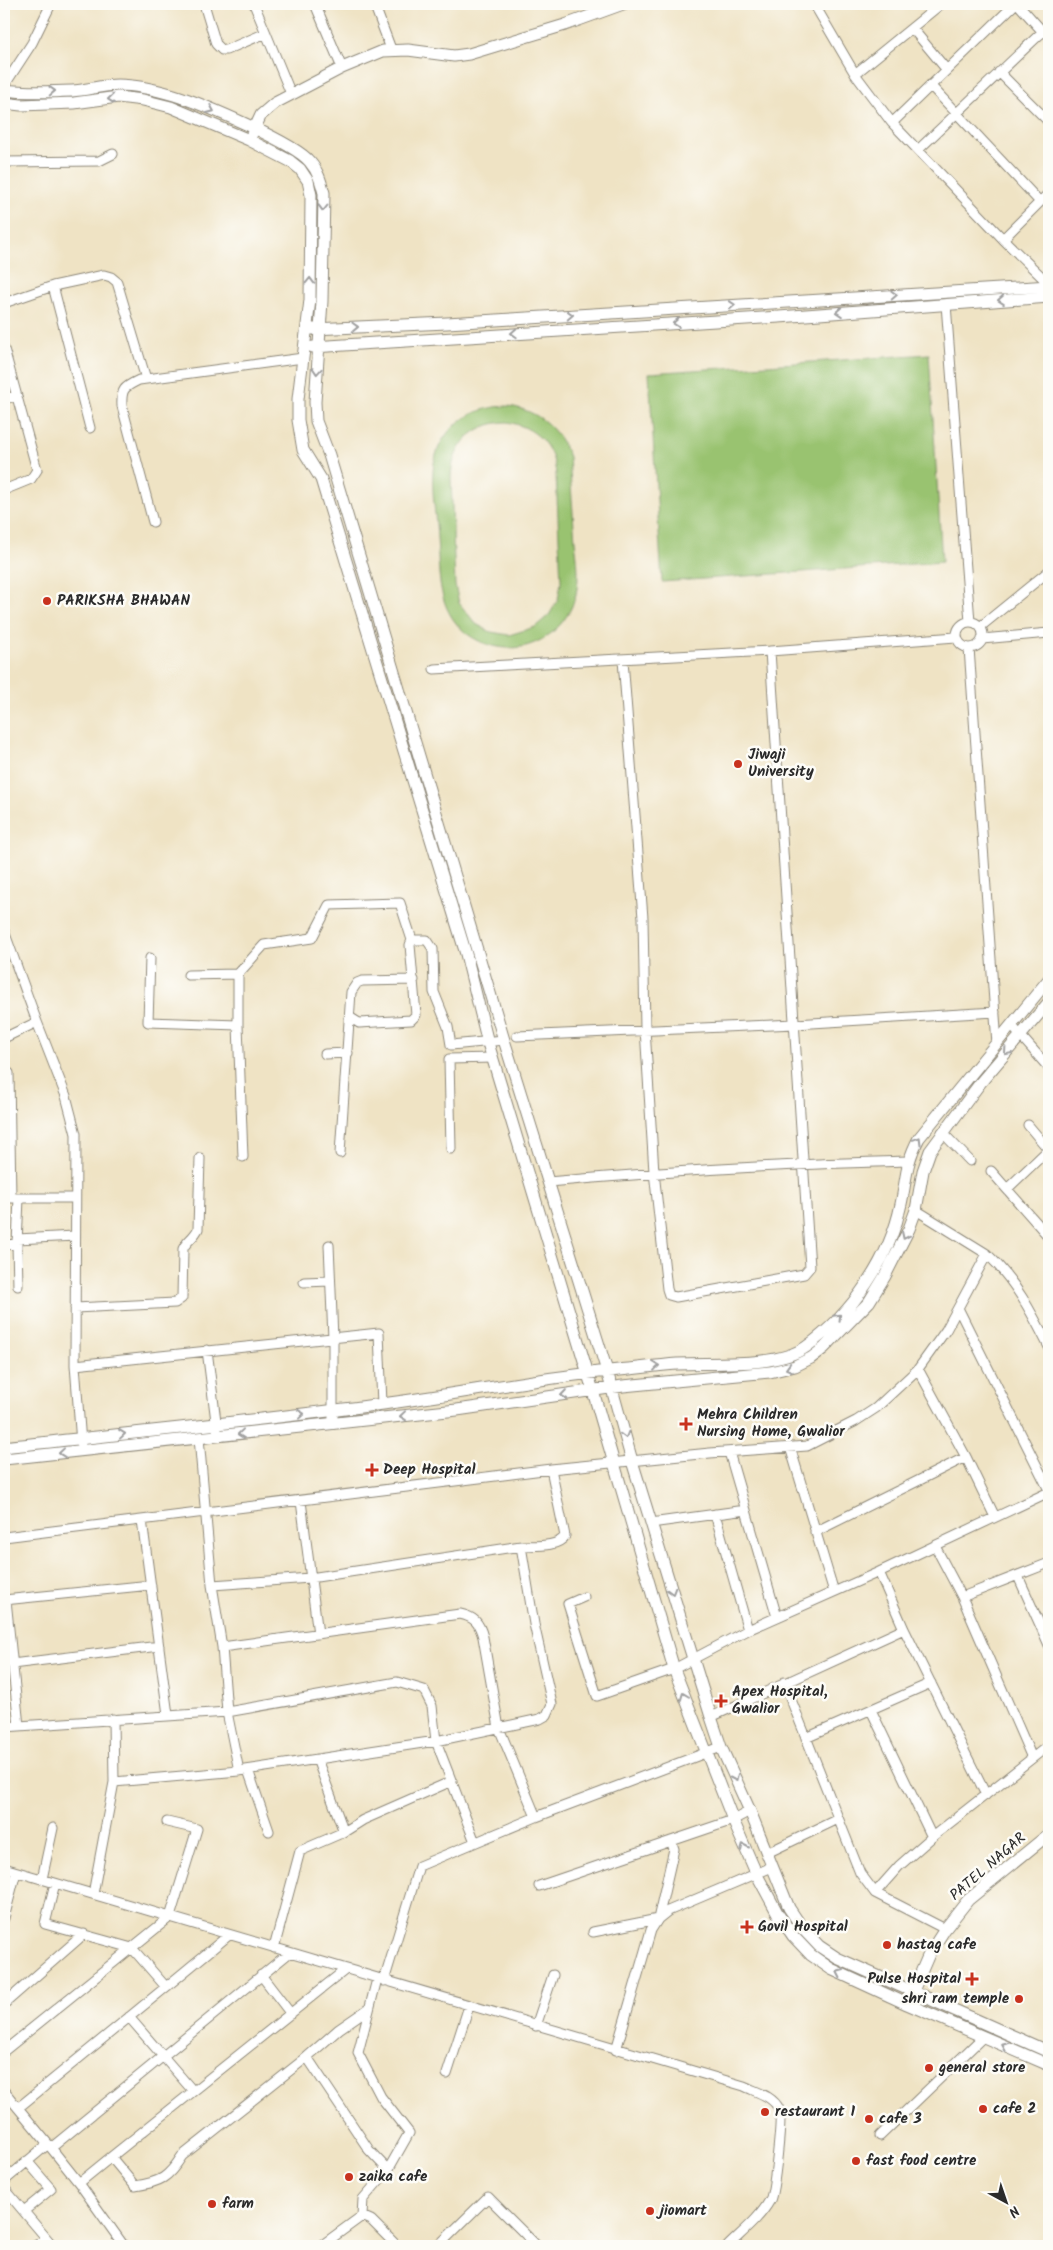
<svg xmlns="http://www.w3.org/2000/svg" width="1053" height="2250" font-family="Kalam,sans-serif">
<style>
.pitch{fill:#99c36f;stroke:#62774d;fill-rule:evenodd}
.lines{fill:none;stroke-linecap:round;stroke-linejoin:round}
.street-casing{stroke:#8d8778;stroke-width:11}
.secondary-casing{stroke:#8d8778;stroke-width:13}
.street{stroke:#fff;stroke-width:9}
.secondary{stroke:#fff;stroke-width:11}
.oneway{stroke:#a0a0a0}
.poi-dot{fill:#c8321e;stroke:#fdfcf7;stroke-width:2}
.labels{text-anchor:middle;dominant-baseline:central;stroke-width:5;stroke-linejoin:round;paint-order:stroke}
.poi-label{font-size:15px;font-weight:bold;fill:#2b2b2b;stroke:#fdfcf7;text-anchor:start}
.street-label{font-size:15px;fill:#2b2b2b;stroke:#fdfcf7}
</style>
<rect width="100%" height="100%" fill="#fdfcf7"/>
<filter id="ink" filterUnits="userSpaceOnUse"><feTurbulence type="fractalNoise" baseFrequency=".02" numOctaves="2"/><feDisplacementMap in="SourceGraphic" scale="10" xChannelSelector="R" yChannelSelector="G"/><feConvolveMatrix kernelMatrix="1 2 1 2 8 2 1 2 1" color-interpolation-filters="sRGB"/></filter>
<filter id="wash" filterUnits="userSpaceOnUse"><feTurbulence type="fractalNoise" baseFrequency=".0096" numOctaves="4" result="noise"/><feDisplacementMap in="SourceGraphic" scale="20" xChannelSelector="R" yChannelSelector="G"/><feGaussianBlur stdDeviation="1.12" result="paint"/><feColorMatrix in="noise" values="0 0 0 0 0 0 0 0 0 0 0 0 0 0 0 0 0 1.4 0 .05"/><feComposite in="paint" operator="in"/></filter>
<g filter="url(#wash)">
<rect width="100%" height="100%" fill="#efe3c4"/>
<path class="pitch" d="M929 354 942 562 662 582 649 373Z
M509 406C539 411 559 429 569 457 571 485 573 513 575 541 577 558 580 576 576 594 569 625 540 649 508 648 485 647 463 636 451 616 437 593 439 564 437 538 436 514 430 486 434 463 441 426 473 406 509 406ZM507 422C536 427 554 446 556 475L561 582 558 600 549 615 535 627 509 635 491 632 476 624 459 603 455 585 451 478C452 445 474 423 507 422Z"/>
</g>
<g filter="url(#ink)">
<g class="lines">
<g class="street-casing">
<path id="street" d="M204 4 216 44 222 50H226L266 33
M254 4 291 94
M315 4 342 68
M374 4 391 49
M814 4 855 74 892 123
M1015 4 892 123 1003 239 1049 284
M1018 4 1043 32
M912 28 946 69
M999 72 1049 122
M855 74 941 4
M930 85 1040 202
M4 86 32 43 51 4
M918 150 1038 36 1043 32 1049 33
M4 162 99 161 113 154
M1003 239 1049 193
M4 303 53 286
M946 304 970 622
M4 349 37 470 31 479 4 490
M4 399 17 396
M90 428 53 286 104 275 111 277 117 282 146 379
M153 522 122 406C121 389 124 387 139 380L303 358
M957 635a13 13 0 1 1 26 0a13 13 0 1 1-26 0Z
M980 627 1049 571
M982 639 1049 633
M969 648 997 1044
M623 660 643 918 645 1029 654 1172 667 1289 669 1295 676 1297 804 1274 810 1267 770 651
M434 669 770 651 956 637
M4 931 37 1022
M150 958 148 1022 238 1025
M238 974 264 945 312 938 329 905 400 903 412 940
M188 975 238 974V1025L243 1157
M351 1018 359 1023 411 1020 416 1015 410 945 412 940H427L433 949 434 992 448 1027 451 1045 504 1040
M1012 1026 1049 1068
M517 1036 795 1024 995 1012
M4 1038 37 1022 66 1096 76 1134 75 1365 81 1443
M325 1054 348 1053
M9 1073 11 1198H75
M1028 1125 1049 1150
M942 1132 970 1161
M451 1149 449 1059 493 1058
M340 1153 351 992 357 983 362 981 414 980
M991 1171 1049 1237
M548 1182C668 1171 787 1164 908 1161
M1007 1189 1049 1149
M916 1210 987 1254C1015 1280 1032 1313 1049 1347
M17 1239 75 1236
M4 1245 17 1244
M329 1245 333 1338V1424
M304 1282 330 1281
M18 1286 17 1244 19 1198
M75 1308 175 1303 182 1298 183 1249C186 1241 194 1238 198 1229L200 1158
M958 1308 1049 1490
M207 1350 217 1429
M75 1365 379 1333 382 1404
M918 1369 966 1457 995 1517
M199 1438 212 1585 222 1647 227 1712 239 1771 436 1741 540 1719 547 1715 552 1704 534 1624 521 1546
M790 1447 834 1592
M729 1452 777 1617
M301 1501 318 1634
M715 1514 748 1630
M142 1520 168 1715
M651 1523 746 1510
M815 1532 966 1457
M4 1537 551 1469 710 1453 807 1446 856 1421 876 1408 918 1369 946 1330 987 1254
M935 1546 962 1597 1049 1563
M879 1572 904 1629 986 1795
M1018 1576 1049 1645
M212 1585 310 1578 521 1546C534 1545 557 1548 565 1536L551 1469
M584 1597 568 1604 597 1696 674 1669 748 1630 879 1572 1049 1492
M962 1597 1032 1758
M4 1600 151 1585
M6 1600 19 1726
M222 1647 460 1614C474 1617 479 1622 483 1637L499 1728 536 1817
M12 1664 159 1646
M784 1682 860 1873 875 1893
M871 1710 932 1837
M711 1717 904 1629
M113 1719 114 1782
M4 1727 227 1712 397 1682 424 1690 432 1706 436 1741 475 1842
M806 1738 931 1683
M317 1759 344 1832 363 1820 452 1781
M248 1770 269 1831
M767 1853 838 1819
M4 1868 744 2086C756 2092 773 2096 779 2109 783 2117 774 2192 770 2200 760 2218 742 2232 728 2246
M42 1879 53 1828
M55 1883 45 1924 132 1948 166 1987 229 1935
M539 1886 733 1820 750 1811
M93 1894 114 1782 239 1771
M4 1918 16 1872
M945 1929 875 1893 899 1866 932 1837 1049 1745
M593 1932 658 1919 674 1849 671 1841
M274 1948 300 1851 344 1832
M345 1970 111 2157 135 2186C161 2182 168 2178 182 2156L307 2057 369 2150 388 2170
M261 1975 291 2014
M384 1981 419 1866 536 1817 721 1747
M4 2004 84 1934
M129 2017 193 2091
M536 2026 553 1975
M616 2050 651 1930 658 1919 668 1911 772 1867
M4 2051 170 1917 197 1829 167 1822
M307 2057 339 2029 368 2009
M447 2074 469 2006
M4 2091 48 2144
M18 2108 166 1987
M880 2136 983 2037
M51 2148 289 1953
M111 2157 79 2183 124 2246
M4 2181 48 2144 79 2183
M4 2188 53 2246
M24 2211 51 2189 27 2161
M362 2216 363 2199 388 2170 409 2133 381 2097 358 2053 377 1979
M35 2246 47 2239
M321 2246 362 2216 371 2220 397 2246
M438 2246 488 2197 537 2246"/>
</g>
<g class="secondary-casing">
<path id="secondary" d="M4 90C26 93 50 92 72 91 87 90 103 85 118 85 136 85 157 90 174 95 200 103 296 143 310 162 318 171 321 182 324 193L322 301 315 402 316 421 329 455 504 1040 607 1371 632 1461 711 1717 721 1747 750 1811 789 1908 803 1929 819 1946 837 1958 1049 2052
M4 103 21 105 74 103 118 97 143 100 171 107 249 140 290 161 300 169 308 181 311 195 310 300 298 399V420L303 450 321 479 466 954 488 1043 588 1374 674 1669 733 1820 757 1875 778 1914 793 1936 811 1955 831 1969 907 2004 1049 2065
M252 134 261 115 275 103 342 68 383 51 408 50 454 56 469 54 565 25 623 4
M313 329 447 323 1049 286
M313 347 779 317 1049 297
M4 1447C130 1433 257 1421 383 1404 458 1394 533 1379 608 1371 631 1369 654 1366 677 1364 713 1362 776 1368 806 1347 852 1314 890 1259 901 1204 907 1177 905 1164 919 1138L1049 979
M4 1459 457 1410 623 1386 770 1372 795 1366 811 1358 824 1348 869 1302 885 1276 909 1229 916 1210 923 1171 930 1151 981 1082 1049 1002
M910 1998 929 1954 945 1929 968 1900 1049 1834"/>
</g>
<use href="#street" class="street"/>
<use href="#secondary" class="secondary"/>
</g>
<defs><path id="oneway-chevron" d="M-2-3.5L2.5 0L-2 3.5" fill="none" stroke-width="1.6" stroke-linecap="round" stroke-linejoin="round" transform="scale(1.25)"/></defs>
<g class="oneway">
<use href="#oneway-chevron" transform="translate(52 91) rotate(-2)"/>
<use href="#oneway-chevron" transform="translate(111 99) rotate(174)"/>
<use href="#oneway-chevron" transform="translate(211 110) rotate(23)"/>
<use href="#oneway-chevron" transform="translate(323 208) rotate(91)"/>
<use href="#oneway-chevron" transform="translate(310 281) rotate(-89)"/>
<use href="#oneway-chevron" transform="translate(894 295) rotate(-3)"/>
<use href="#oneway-chevron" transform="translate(1001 300) rotate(176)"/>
<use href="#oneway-chevron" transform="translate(732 305) rotate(-4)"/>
<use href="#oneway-chevron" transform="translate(839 312) rotate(176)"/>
<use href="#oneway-chevron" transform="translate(570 315) rotate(-3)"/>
<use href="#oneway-chevron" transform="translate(676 323) rotate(176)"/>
<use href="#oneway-chevron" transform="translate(355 327) rotate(-2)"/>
<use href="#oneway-chevron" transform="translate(514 333) rotate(177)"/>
<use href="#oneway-chevron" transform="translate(317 371) rotate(94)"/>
<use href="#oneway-chevron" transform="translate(1007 1052) rotate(131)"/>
<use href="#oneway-chevron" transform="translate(918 1140) rotate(-59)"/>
<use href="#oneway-chevron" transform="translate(905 1236) rotate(116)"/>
<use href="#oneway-chevron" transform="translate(838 1317) rotate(-47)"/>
<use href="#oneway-chevron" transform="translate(656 1366) rotate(-7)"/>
<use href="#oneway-chevron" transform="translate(789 1368) rotate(164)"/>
<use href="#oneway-chevron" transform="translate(564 1395) rotate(172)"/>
<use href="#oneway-chevron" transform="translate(301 1414) rotate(-6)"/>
<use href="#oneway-chevron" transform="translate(403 1416) rotate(174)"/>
<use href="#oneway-chevron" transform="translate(122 1434) rotate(-6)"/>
<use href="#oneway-chevron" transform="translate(241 1434) rotate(174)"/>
<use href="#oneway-chevron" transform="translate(625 1435) rotate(75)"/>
<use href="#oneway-chevron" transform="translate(62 1453) rotate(174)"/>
<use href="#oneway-chevron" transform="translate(672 1591) rotate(73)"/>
<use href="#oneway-chevron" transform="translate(684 1696) rotate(-111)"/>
<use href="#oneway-chevron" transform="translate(735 1778) rotate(66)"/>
<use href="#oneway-chevron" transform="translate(744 1847) rotate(-114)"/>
<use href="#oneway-chevron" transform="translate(840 1973) rotate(-155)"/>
<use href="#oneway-chevron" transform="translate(1005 2046) rotate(-157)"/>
</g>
</g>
<g class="poi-dot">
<circle cx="47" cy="601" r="5"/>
<circle cx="738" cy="764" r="5"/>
<path d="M683.5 1416.5h5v5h5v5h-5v5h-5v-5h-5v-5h5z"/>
<path d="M369.5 1462.5h5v5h5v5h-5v5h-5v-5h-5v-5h5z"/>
<path d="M718.5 1693.5h5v5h5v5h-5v5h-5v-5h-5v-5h5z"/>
<path d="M744.5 1919.5h5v5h5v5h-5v5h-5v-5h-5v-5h5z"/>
<circle cx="887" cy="1945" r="5"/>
<path d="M969.5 1971.5h5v5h5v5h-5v5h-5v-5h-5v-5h5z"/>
<circle cx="1019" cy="1999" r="5"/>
<circle cx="929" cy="2068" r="5"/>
<circle cx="983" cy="2109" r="5"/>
<circle cx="765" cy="2112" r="5"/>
<circle cx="869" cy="2119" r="5"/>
<circle cx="856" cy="2161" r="5"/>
<circle cx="349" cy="2177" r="5"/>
<circle cx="212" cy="2204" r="5"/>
<circle cx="650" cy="2211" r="5"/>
</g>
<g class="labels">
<g class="poi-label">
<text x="57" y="601">PARIKSHA BHAWAN</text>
<text x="748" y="755">Jiwaji<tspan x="748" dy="17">University</tspan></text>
<text x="697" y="1415">Mehra Children<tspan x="697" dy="17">Nursing Home, Gwalior</tspan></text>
<text x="383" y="1470">Deep Hospital</text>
<text x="732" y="1692">Apex Hospital,<tspan x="732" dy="17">Gwalior</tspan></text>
<text x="758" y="1927">Govil Hospital</text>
<text x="897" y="1945">hastag cafe</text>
<text x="961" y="1979" text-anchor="end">Pulse Hospital</text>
<text x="1009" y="1999" text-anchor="end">shri ram temple</text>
<text x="939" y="2068">general store</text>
<text x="993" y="2109">cafe 2</text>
<text x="775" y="2112">restaurant 1</text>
<text x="879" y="2119">cafe 3</text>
<text x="866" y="2161">fast food centre</text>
<text x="359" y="2177">zaika cafe</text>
<text x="222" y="2204">farm</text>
<text x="660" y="2211">jiomart</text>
</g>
<g class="street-label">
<text transform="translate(988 1867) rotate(-41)">PATEL NAGAR</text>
</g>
</g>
<rect width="1053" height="2250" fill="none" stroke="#fdfcf7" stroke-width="20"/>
<g transform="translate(1006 2202) rotate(140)" stroke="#fdfcf7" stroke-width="4" paint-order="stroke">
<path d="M0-4L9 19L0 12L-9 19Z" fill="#2b2b2b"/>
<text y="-8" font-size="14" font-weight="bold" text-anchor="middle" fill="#2b2b2b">N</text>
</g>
</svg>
